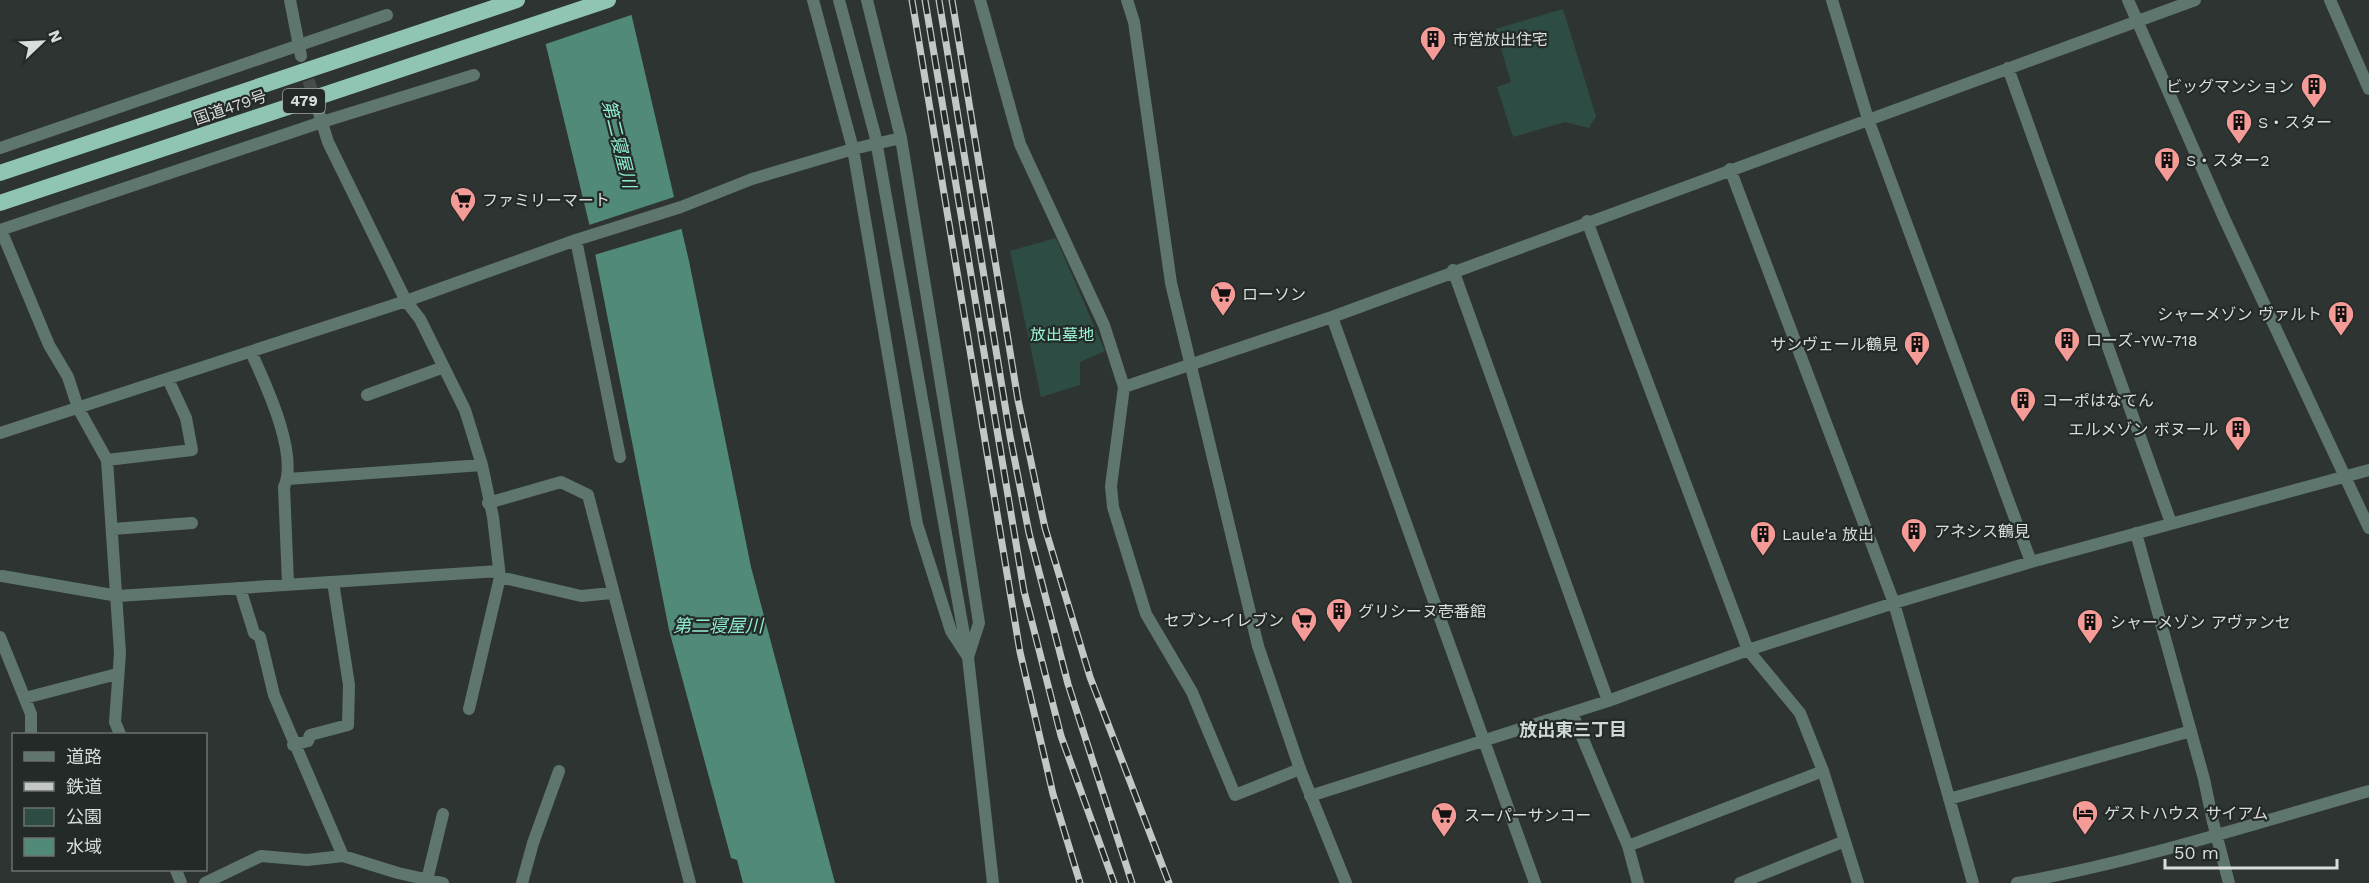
<svg xmlns="http://www.w3.org/2000/svg" width="2369" height="883" font-family="'Work Sans','Noto Sans JP',sans-serif">
<style>
.green{fill:#2d4c43}
.water{fill:#518a79}
.pier{fill:#2e3432}
.lines{fill:none;stroke-linecap:round;stroke-linejoin:round}
.tertiary-tunnel{stroke:#484d4b;stroke-width:12;stroke-dasharray:12 6;stroke-linecap:butt}
.minor{stroke:#5f766e;stroke-width:12}
.tertiary{stroke:#5f766e;stroke-width:12}
.trunk{stroke:#90c5b4;stroke-width:16}
.rail-casing{stroke:#c3c7c5;stroke-width:7}
.rail{stroke:#242a28;stroke-width:4.5;stroke-dasharray:14;stroke-linecap:butt}
.labels{text-anchor:middle;stroke-width:4.5;stroke-linejoin:round;paint-order:stroke}
.shield{fill:#242a28;stroke:#a3a7a5;stroke-width:1.5}
.shield-label{font-size:15px;font-weight:bold;fill:#d9dddb}
.poi-label{font-size:16px;fill:#d9dddb;stroke:#242a28;text-anchor:start}
.street-label{font-size:16px;fill:#d9dddb;stroke:#242a28}
.park-label{font-size:16px;fill:#9bf6da;stroke:#242a28}
.water-label{font-size:18px;font-style:italic;fill:#8febcf;stroke:#242a28}
.neighbourhood-label{font-size:18px;font-weight:bold;fill:#d0d8d5;stroke:#242a28}
</style>
<rect width="100%" height="100%" fill="#2e3432"/>
<path class="green" d="M1563,9l33,107 -7,12 -24,-6 -52,15 -16,-50 14,-5 -16,-53z
M1056,238l49,113 -25,11v23l-39,12 -31,-146z"/>
<path class="water" d="M535,0h93l61,261 62,306 84,316h-92l-6,-23 -6,-2 -62,-228 -80,-407z"/>
<path class="pier" d="M532,0h99l3,14 -91,31z
M677,196l7,32 -93,28 -5,-30z"/>
<g class="lines">
<path class="tertiary-tunnel" d="M303,63l16,50"/>
<path class="minor" d="M813,0l40,149 64,375 34,107 17,26
M867,0l34,138 61,375 17,110 -11,34
M980,0l40,144 84,181 20,62 208,-70 863,-317
M1832,0l36,119 163,443
M2128,0l96,218 145,310
M2008,68l163,455
M0,148l387,-133
M1730,169l164,434 79,280
M1587,221l161,429 52,63 23,58 35,112
M0,230l322,-108 152,-47
M1,230l48,115 19,32 10,31 29,52 13,193 -5,69 5,12
M576,240l44,217
M1453,270l155,431
M406,301l14,18 45,91 17,55 11,52 7,60 -31,132
M1332,317l203,566
M251,352c14,31 48,102 33,135l4,96
M1124,387l-13,99 2,21 33,107 46,78 43,103 65,-26
M367,395l77,-28
M0,433l406,-132 170,-61 105,-33 71,-28 101,-30 48,-11
M107,460l85,-10 -6,-32 -18,-39
M288,479l194,-14
M488,503l73,-21 27,13 102,388
M113,529l79,-6
M2136,533l68,246 9,43 16,61
M2,576l116,20 381,-25
M500,577l81,19 31,-3
M240,588l14,45 6,4 14,58 69,161
M0,637l31,77v20
M25,698l92,-24
M1572,713l56,133 10,37
M293,745l15,-4 2,-6 38,-10 1,-40 -16,-103
M1310,796l298,-95 140,-51 146,-47 137,-41 338,-92
M1949,799l242,-68
M1628,846l195,-75
M176,870l5,13
M427,880l16,-66
M205,883l56,-27 46,4 36,-4 55,17 45,10
M522,883l11,-40 26,-72
M1740,883l105,-42
M2017,883c119,-21 236,-59 352,-92"/>
<path class="tertiary" d="M290,0l11,56
M839,0l36,135 93,522 25,226
M1127,0l7,22 37,261 87,363 42,123 46,114
M2330,0l39,89
M319,113l9,29 78,159"/>
<path class="trunk" d="M0,173l517,-173
M0,203l608,-203"/>
<g class="rail-casing">
<path id="rail" d="M912,0l108,652 33,142 27,89
M925,0l99,591 37,145 53,147
M939,0l71,436 19,97 39,151 64,199
M952,0l66,400 27,128 45,149 79,206"/>
</g>
<use href="#rail" class="rail"/>
</g>
<defs>
<g id="building-pin" transform="scale(1.35)"><path d="M0 17L-7.5 6A9.5 9.5 0 1 1 7.5 6Z" fill="#f59b97" stroke="#242a28"/><path d="M-4-6H4V6H1V3H-1V6H-4ZM-2.5-4.3h1.7v1.8h-1.7ZM.8-4.3h1.7v1.8H.8ZM-2.5-1h1.7V.8h-1.7ZM.8-1h1.7V.8H.8Z" fill="#111"/></g>
<g id="supermarket-pin" transform="scale(1.35)"><path d="M0 17L-7.5 6A9.5 9.5 0 1 1 7.5 6Z" fill="#f59b97" stroke="#242a28"/><path d="M-6-5.5h2.5l.6 2H6L4.5 2H-2.5L-4.4-4H-6ZM-1.5 3.2a1.3 1.3 0 1 0 .1 0ZM3 3.2a1.3 1.3 0 1 0 .1 0Z" fill="#111"/></g>
<g id="hotel-pin" transform="scale(1.35)"><path d="M0 17L-7.5 6A9.5 9.5 0 1 1 7.5 6Z" fill="#f59b97" stroke="#242a28"/><path d="M-6-4.5h1.5V1H6V5H4.5V3h-9V5H-6ZM-4 0a1.8 1.8 0 1 1 3.6 0ZM.5 0V-2.5h3Q6-2.5 6 0Z" fill="#111"/></g>
</defs>
<g fill-rule="evenodd">
<use href="#building-pin" x="1433" y="39"/>
<use href="#building-pin" x="2314" y="86"/>
<use href="#building-pin" x="2239" y="122"/>
<use href="#building-pin" x="2167" y="160"/>
<use href="#supermarket-pin" x="463" y="200"/>
<use href="#supermarket-pin" x="1223" y="294"/>
<use href="#building-pin" x="2341" y="314"/>
<use href="#building-pin" x="2067" y="340"/>
<use href="#building-pin" x="1917" y="344"/>
<use href="#building-pin" x="2023" y="400"/>
<use href="#building-pin" x="2238" y="429"/>
<use href="#building-pin" x="1914" y="531"/>
<use href="#building-pin" x="1763" y="534"/>
<use href="#building-pin" x="1339" y="611"/>
<use href="#supermarket-pin" x="1304" y="620"/>
<use href="#building-pin" x="2090" y="622"/>
<use href="#hotel-pin" x="2085" y="813"/>
<use href="#supermarket-pin" x="1444" y="815"/>
</g>
<g class="labels">
<rect class="shield" x="283" y="89" width="42" height="24" rx="4.5"/>
<g class="shield-label">
<text x="304" y="106">479</text>
</g>
<g class="poi-label">
<text x="1452" y="45">市営放出住宅</text>
<text x="2294" y="92" text-anchor="end">ビッグマンション</text>
<text x="2258" y="128">S・スター</text>
<text x="2186" y="166">S・スター2</text>
<text x="482" y="206">ファミリーマート</text>
<text x="1242" y="300">ローソン</text>
<text x="2322" y="320" text-anchor="end">シャーメゾン ヴァルト</text>
<text x="2086" y="346">ローズ-YW-718</text>
<text x="1898" y="350" text-anchor="end">サンヴェール鶴見</text>
<text x="2042" y="406">コーポはなてん</text>
<text x="2218" y="435" text-anchor="end">エルメゾン ボヌール</text>
<text x="1934" y="537">アネシス鶴見</text>
<text x="1782" y="540">Laule'a 放出</text>
<text x="1358" y="617">グリシーヌ壱番館</text>
<text x="1284" y="626" text-anchor="end">セブン-イレブン</text>
<text x="2110" y="628">シャーメゾン アヴァンセ</text>
<text x="2104" y="819">ゲストハウス サイアム</text>
<text x="1464" y="821">スーパーサンコー</text>
</g>
<g class="street-label">
<text transform="translate(230 107) rotate(-19)" y="6">国道479号</text>
</g>
<g class="park-label">
<text x="1062" y="340">放出墓地</text>
</g>
<g class="water-label">
<text transform="translate(619 144) rotate(76)" y="6">第二寝屋川</text>
<text x="718" y="632">第二寝屋川</text>
</g>
<g class="neighbourhood-label">
<text x="1573" y="736">放出東三丁目</text>
</g>
</g>
<rect x="12" y="733" width="195" height="138" fill="#242a28" stroke="#6c7270" stroke-width="1.5"/>
<rect x="24" y="752" width="30" height="9" fill="#5f766e" stroke="#6c7270" stroke-width="1.5"/>
<text x="66" y="763" font-size="18" fill="#d9dddb">道路</text>
<rect x="24" y="782" width="30" height="9" fill="#c3c7c5" stroke="#6c7270" stroke-width="1.5"/>
<text x="66" y="793" font-size="18" fill="#d9dddb">鉄道</text>
<rect x="24" y="808" width="30" height="18" fill="#2d4c43" stroke="#6c7270" stroke-width="1.5"/>
<text x="66" y="823" font-size="18" fill="#d9dddb">公園</text>
<rect x="24" y="838" width="30" height="18" fill="#518a79" stroke="#6c7270" stroke-width="1.5"/>
<text x="66" y="853" font-size="18" fill="#d9dddb">水域</text>
<g transform="translate(42 42) rotate(67)" stroke="#242a28" stroke-width="4.5" paint-order="stroke">
<path d="M0-4.5L10 22L0 15L-10 22Z" fill="#d9dddb"/>
<text y="-9" font-size="16" font-weight="bold" text-anchor="middle" fill="#d9dddb">N</text>
</g>
<path d="M2165 859v9h172v-9" fill="none" stroke="#d9dddb" stroke-width="3"/>
<text x="2174" y="859" font-size="18" fill="#d9dddb" stroke="#242a28" stroke-width="4.5" paint-order="stroke">50 m</text>
</svg>
